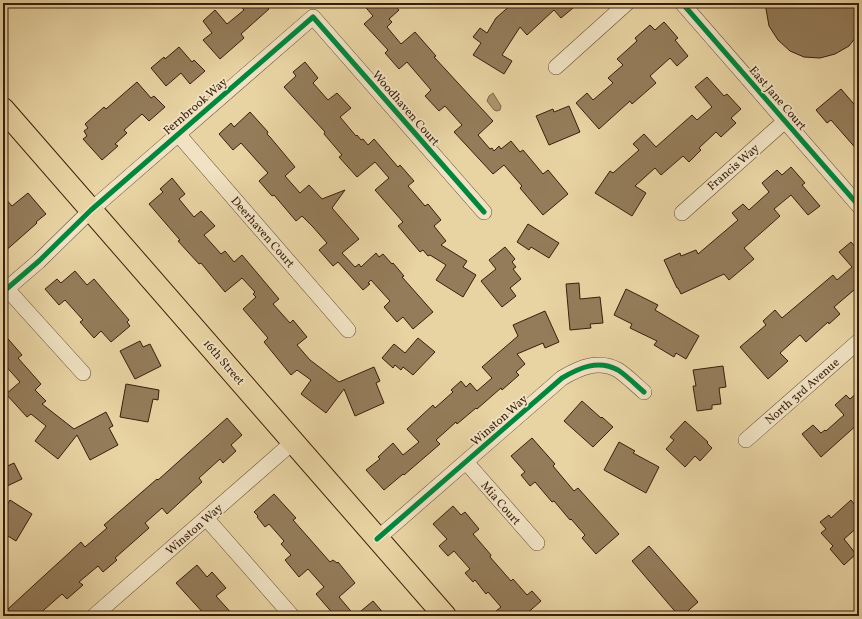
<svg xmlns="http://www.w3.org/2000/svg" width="862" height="619" font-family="Vollkorn,serif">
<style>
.water{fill:#ad956f;stroke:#7f6547}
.building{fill:#947c5a;stroke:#3a1e0b}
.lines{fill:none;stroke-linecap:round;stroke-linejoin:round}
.street-casing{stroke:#664b31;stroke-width:16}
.primary-casing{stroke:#3a1e0b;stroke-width:24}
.street{stroke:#f0e2c3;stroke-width:15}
.primary{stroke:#e8d3a2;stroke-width:22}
.cycleway-casing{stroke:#f0e2c3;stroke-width:8}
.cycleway{stroke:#00873e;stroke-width:5}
.labels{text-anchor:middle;stroke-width:3.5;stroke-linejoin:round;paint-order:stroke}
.street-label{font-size:12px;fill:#3a1e0b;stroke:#f0e2c3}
</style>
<rect width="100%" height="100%" fill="#e8d3a2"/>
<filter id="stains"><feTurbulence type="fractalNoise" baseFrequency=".005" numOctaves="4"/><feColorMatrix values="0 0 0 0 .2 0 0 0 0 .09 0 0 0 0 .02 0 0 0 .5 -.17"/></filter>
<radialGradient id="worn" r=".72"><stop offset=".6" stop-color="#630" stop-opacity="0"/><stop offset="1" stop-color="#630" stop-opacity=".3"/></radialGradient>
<path class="water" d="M493,93l8,13 -1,4 -3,1 -3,-1 -7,-9 2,-5z"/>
<path class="building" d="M238,3h26l5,6 -28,25 3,4 -24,21 -17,-19 9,-7 -9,-12 12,-11 12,14 17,-14z
M362,3h31l6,7 -10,9 3,3 -5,5 14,17 14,-12 21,24 -2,1 59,64 -15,14 12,14 2,-1 2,3 5,-5 2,3 10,-8 9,11 3,-2 20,24 5,-4 20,24 -25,21 -23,-27 2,-2 -18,-21 -11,9 -39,-42 8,-7 -17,-19 -6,5 -14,-15 6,-6 -24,-28 -8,7 -14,-16 3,-3 -24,-26 9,-8z
M513,3h66l-18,15 -7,-8 -27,25 -7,-8 -18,28 10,6 -8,13 -31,-19 8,-12 -8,-6 7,-9 7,5 9,-15z
M766,3h93v30l-10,13 -14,8 -15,4 -16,-1 -14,-6 -12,-11 -9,-14 -3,-17z
M664,22l14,16 -3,2 13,16 -11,10 -7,-8 -20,18 6,7 -24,21 -2,-3 -31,28 -23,-26 11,-10 6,7 20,-17 -5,-5 15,-13 -6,-6 20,-18 -2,-3 15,-13 5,5z
M179,47l13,15 2,-2 11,11 -15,13 -9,-11 -15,13 -15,-18 13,-11 1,2z
M305,62l13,16 -5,5 15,17 9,-7 14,15 -11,9 16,19 1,-1 4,5 2,-1 5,6 6,-6 24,28 2,-2 14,16 -6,5 17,20 3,-2 13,16 -7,6 12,15 -5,4 26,16 -4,6 13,8 -13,22 -27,-17 10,-15 -16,-10 -2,1 -5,-6 -3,2 -22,-26 5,-4 -28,-32 14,-12 -14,-16 -18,15 -18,-20 3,-2 -18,-21 1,-2 -41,-45 12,-11 -3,-4z
M707,77l17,19 3,-2 14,15 -10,9 5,5 -15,14 -5,-5 -17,16 2,2 -12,12 -6,-6 -22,19 -6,-7 -20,18 11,7 -14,23 -37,-23 15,-22 3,2 26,-23 -6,-6 11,-10 12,13 36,-32 5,5 15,-13 -17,-20z
M137,82l14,16 3,-2 11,11 -16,14 -7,-7 -18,16 3,3 -12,11 3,2 -16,14 -19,-21 4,-3 -3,-5 4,-3 -3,-4 19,-17 2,2z
M841,89l18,21v42l-28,-32 -4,3 -11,-13z
M569,106l11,26 -31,13 -13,-29 17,-7 1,3z
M250,112l18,20 -1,2 3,3 25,30 -10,9 15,17 9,-8 13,14 23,-9 -13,18 27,31 -17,14 13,14 4,-3 2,3 15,-14 3,4 4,-3 9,10 1,-1 11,13 -2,1 31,35 -20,17 -10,-12 -6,5 -13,-15 6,-6 -19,-21 -3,3 2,1 -7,6 -25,-28 -5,4 -14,-16 8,-7 -14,-16 -11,-11 -6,5 -22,-26 -2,1 -13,-15 9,-8 -27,-30 -8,7 -14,-16 12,-11 3,4z
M791,167l14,16 -3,2 18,21 -12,9 -17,-20 -17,14 6,7 -36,32 10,11 -25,21 -5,-6 -43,20 -3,-6h-1l-13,-28 16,-7 1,3 15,-6 2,4 40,-34 -6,-7 11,-9 6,6 20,-18 -7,-9 15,-13 5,5z
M172,178l13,16 -6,5 15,18 7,-6 14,15 -11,9 17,19 4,-3 9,11 8,-7 37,44 -6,5 17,19 3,-3 14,17 -10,8 13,15 29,22 35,-15 6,14 -4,2 8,20 -29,13 -11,-27 -18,24 -25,-19 10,-14 -14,-10 -6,5 -27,-33 4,-4 -25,-29 13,-12 -3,-3 2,-2 -13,-14 -17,14 -24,-29 -2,1 -21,-23 2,-1 -31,-36 14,-12 -3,-3z
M28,193l18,21 -10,8 1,1 -34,30v-57l9,10z
M528,224l31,19 -10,15 -18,-11 -2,3 -12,-8z
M851,242l8,9v45l-5,-6 -20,17 6,7 -11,10 -1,-2 -22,20 -6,-7 -20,18 8,8 -20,18 -28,-32 26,-22 -3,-4 12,-11 7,8 51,-43 4,5 15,-13 -13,-15z
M505,247l10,12 -3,3 4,5 -3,2 8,10 -11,9 6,8 -14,11 -21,-26 15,-12 -7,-9z
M75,271l12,14 7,-6 35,41 -2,2 3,4 -19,16 -10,-11 -7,7 -14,-16 3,-2 -18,-20 -6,5 -14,-16 12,-10 4,4z
M579,283l1,16 20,-2 3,26 -13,1 1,4 -21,2 -4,-46z
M626,289l32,16 -3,5 44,26 -13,23 -10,-6 -2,4 -20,-12 3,-4 -27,-13 2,-4 -18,-9z
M545,311l14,31 -14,6 -2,-5 -26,11 8,10 -9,8 3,3 -17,15 -1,-2 -24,21 -1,-1 -19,16 -1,-2 -20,18 4,4 -36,31 -1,-1 -19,16 -18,-20 14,-11 -2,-2 15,-14 10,12 16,-13 -12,-13 26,-24 2,3 18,-16 -2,-2 10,-9 5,6 4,-4 7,8 15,-13 -10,-11 36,-31 -5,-11z
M3,333l19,22 -4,3 23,26 -6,6 11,11 -4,3 32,25 32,-17 7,14 -4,2 9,17 -28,15 -13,-25 -19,24 -23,-18 11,-15 -15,-12 -4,3 -21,-23 14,-12 -17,-19z
M418,338l17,14 -22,23 -10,-8 -2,3 -6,-5 -2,3 -11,-10 12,-14 11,9z
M140,341l3,6 7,-3 11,22 -26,13 -15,-28z
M723,366l3,21 -7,1 2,16 -9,1v4l-15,2 -4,-25h3l-3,-16z
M126,384l33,6 -1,10 -5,-1 -5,23 -28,-5z
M859,391v32l-38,34 -19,-23 11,-9 8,8 4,-3 1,1 18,-16 -9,-10 11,-10 4,4z
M582,401l19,17 1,-1 11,10 -20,20 -29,-26z
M227,418l15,17 -11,10 5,6 -13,12 -3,-4 -21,19 3,4 -35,32 -5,-6 -17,15 4,5 -34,30 2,2 -14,12 -5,-6 -19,16 4,3 -16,14 -5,-5 -25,22h-23l-6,-7 26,-24 47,-43 4,5 22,-19 -3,-3 53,-46 1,1z
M685,421l23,21 -1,1 5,5 -12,13 -5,-5 -10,11 -19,-18 8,-9 -4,-3z
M532,438l23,26 -2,2 21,25 4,-3 41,46 -23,20 -14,-16 3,-3 -14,-16 -1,1 -16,-19 -2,1 -17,-20 -5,4 -9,-11 4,-3 -14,-16z
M619,442l16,9 -2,2 26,14 -13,26 -42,-23z
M14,463l8,16 -19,9v-20z
M274,494l22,24 -3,2 37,42 3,-2 4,3 1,-1 17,21 -16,14 16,19h-20l-19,-22 8,-7 -16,-18 -9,8 -14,-17 6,-5 -10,-11 3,-3 -15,-17 -4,3 -8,-10 1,-1 -4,-4z
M10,500l22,14 -16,27 -13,-8v-22z
M851,500l8,10v16l-15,13 12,15 -12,11 -14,-16 3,-3 -12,-13 5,-4 -6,-7 9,-7 2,3z
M453,506l8,9 4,-3 14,17 -6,5 18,21 -1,2 21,24 2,-2 14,16 5,-4 9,10 -17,15h-34l11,-9 -13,-15 -2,2 -11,-14 -2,2 -8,-9 5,-4 -16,-18 -6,5 -9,-10 8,-7 -14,-15z
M649,546l49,56 -16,14h-3l-47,-55z
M197,565l10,12 5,-5 14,16 -10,8 18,20h-28l-30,-33z
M373,601l13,15h-31z"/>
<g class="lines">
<g class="street-casing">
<path id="street" d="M682,3l177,203
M556,67l71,-64
M178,134l170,196
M682,213l103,-92
M7,289l76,84
M3,292l36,-31 52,-51 222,-193 171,195
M746,440l113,-99
M466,462l71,81
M206,518l86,98
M377,539l185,-161c17,-10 36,-19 56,-8 9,6 18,15 26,22
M94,616l199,-174"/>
</g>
<g class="primary-casing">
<path id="primary" d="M3,109l442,507"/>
</g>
<use href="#street" class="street"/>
<use href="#primary" class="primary"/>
<g class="cycleway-casing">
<path id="cycleway" d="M682,3l177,203
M3,292l36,-31 52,-51 222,-193 171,195
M377,539l185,-161c17,-10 36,-19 56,-8 9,6 18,15 26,22"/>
</g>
<use href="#cycleway" class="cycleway"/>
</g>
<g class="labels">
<g class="street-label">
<text transform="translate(778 98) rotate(49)" y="4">East Jane Court</text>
<text transform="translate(195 106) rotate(-41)" y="4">Fernbrook Way</text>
<text transform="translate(406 108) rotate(49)" y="4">Woodhaven Court</text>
<text transform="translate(733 167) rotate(-41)" y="4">Francis Way</text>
<text transform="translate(263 232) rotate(49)" y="4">Deerhaven Court</text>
<text transform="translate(224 362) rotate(49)" y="4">16th Street</text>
<text transform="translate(802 391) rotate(-41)" y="4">North 3rd Avenue</text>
<text transform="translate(499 420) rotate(-41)" y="4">Winston Way</text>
<text transform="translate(501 503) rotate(49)" y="4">Mia Court</text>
<text transform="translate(194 529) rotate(-41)" y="4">Winston Way</text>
</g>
</g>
<rect width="862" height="619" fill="none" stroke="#e8d3a2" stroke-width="16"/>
<rect x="4" y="4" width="854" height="611" fill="none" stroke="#3a1e0b" stroke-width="2"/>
<rect x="8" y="8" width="846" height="603" fill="none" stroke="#3a1e0b"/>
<rect width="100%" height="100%" filter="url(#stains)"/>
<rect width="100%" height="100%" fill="url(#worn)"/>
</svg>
